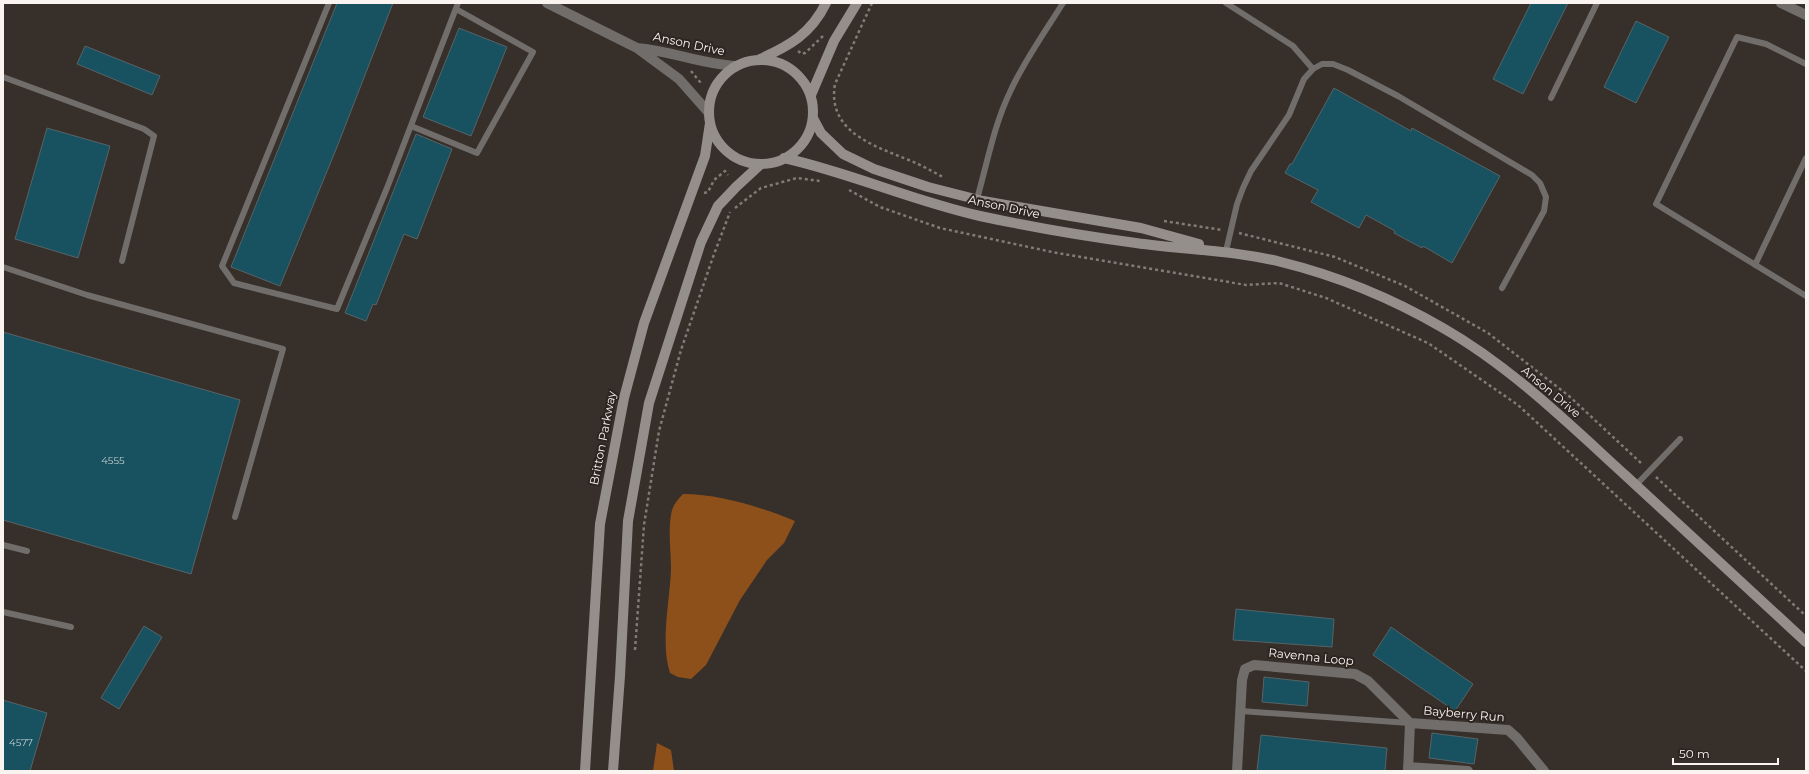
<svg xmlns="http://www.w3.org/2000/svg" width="1809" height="774" font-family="Montserrat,sans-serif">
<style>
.water{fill:#8e501b}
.building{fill:#185261;stroke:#586366}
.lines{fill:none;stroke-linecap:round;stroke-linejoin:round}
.path{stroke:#817b76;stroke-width:2.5;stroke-dasharray:3 3;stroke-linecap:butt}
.lane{stroke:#716d6b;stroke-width:6}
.street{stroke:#716d6b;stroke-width:10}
.secondary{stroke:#958f8b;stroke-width:10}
.labels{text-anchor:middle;stroke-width:4;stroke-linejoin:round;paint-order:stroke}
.number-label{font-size:10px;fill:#c1cccc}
.street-label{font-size:12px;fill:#f9f4f0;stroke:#2c2520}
</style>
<rect width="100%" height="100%" fill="#362f2a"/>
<path class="water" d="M683,494c37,0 77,13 112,27l-11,22 -17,17 -27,40 -34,65 -15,14 -13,-2 -8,-4c-10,-31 0,-72 1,-104 0,-18 -3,-36 0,-54 1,-9 6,-15 12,-21z
M657,743l14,7 3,21h-21z"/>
<path class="building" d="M337,3h56l-56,144 -57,139 -49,-19z
M1531,3h37l-45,91 -30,-15z
M1636,21l33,16 -33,66 -32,-16z
M459,28l48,19 -36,89 -48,-19z
M85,46l75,30 -8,19 -75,-31z
M1334,88l77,43 1,-3 88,48 -48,87 -29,-17 -1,2 -28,-15 1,-2 -29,-16 -7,13 -48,-26 7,-12 -33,-17 5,-9h2z
M47,128l63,18 -32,112 -63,-19z
M416,134l36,15 -35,90 -13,-5 -28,71 -3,-1 -7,17 -21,-8z
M3,332l237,68 -49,174 -188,-54z
M1236,609l98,10 -2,28 -99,-7z
M144,626l18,11 -43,72 -18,-11z
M1391,627l82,57 -18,27 -82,-56z
M1264,677l45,5 -2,24 -45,-4z
M3,700l44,13 -17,58h-27z
M1432,733l46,6 -4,25 -45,-6z
M1261,735l126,13 -2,23h-128z"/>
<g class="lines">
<path class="path" d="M872,3l-37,81c-9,52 48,64 83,80 9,4 17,9 25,13
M798,51l4,3 3,-1 18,-17
M691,71l9,11v2
M849,190l31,17 60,21 112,24 194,33 33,-2 47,15 102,45 90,62 288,266
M704,193l4,-1 6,-12 11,-9 3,4
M735,208l26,-20 36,-10 23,3
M1164,221l58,9
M1239,233l96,24 70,29 83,47 81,63 73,68
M1656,477l150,139
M635,650l9,-125 15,-94 22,-81 32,-93 17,-45"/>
<path class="lane" d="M329,3l-107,263 12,17 103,26 50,-121 71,-185
M1226,3l67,43 20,23
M1806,64l-40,-20 -29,-7 -81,167 150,92
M3,77l141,52 10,7 -32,125
M1551,98l46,-95
M411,126l66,27 56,-101 -77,-43
M977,199c10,-35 17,-74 33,-107 14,-31 35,-60 53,-89
M1226,251l11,-47 6,-16 8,-17 38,-56 15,-36 9,-10 9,-5h11l15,6 50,26 134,79 8,8 6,14 -2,14 -42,77
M1755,265l51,-107
M3,267l84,28 196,54 -48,168
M1636,485l44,-46
M3,545l24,6
M3,612l68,15
M1241,711l168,12"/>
<path class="street" d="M547,3l90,45 42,31 30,34
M1781,3l25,12
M637,48c34,3 65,16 99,18
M1410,723l98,7 9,8 27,33
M1408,767l60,4
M1237,771l5,-91 3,-11 9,-4 101,9 13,7 42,42 -2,48"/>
<path class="secondary" d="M760,59c29,-13 51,-25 66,-56
M709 112a52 52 0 1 1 104 0a52 52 0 1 1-104 0Z
M811,95l23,-54 23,-38
M813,118l8,15 22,21 31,15 54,18 55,14 158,27 58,16
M784,158c67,15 129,43 196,58 51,11 104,20 156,27 49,7 97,7 145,19 57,14 112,37 162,66 68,39 125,95 182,147 60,56 121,111 181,167
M585,771l15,-247 24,-126 20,-75 61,-167 5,-33
M613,771l7,-95 8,-155 21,-118 52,-161 17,-36 18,-19 25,-23"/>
</g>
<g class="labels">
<g class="number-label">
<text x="113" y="464">4555</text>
<text x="21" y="746">4577</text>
</g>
<g class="street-label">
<text transform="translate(689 44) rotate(12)" y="4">Anson Drive</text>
<text transform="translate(1004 207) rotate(12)" y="4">Anson Drive</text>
<text transform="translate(1551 392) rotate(40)" y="4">Anson Drive</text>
<text transform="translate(603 438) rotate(-79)" y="4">Britton Parkway</text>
<text transform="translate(1311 657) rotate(6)" y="4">Ravenna Loop</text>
<text transform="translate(1464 714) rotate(5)" y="4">Bayberry Run</text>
</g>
</g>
<rect width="1809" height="774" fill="none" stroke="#f9f4f0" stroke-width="8"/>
<path d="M1673 758v6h105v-6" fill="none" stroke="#f9f4f0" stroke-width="2"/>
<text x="1679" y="758" font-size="12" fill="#f9f4f0" stroke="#2c2520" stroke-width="3" paint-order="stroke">50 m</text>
</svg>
